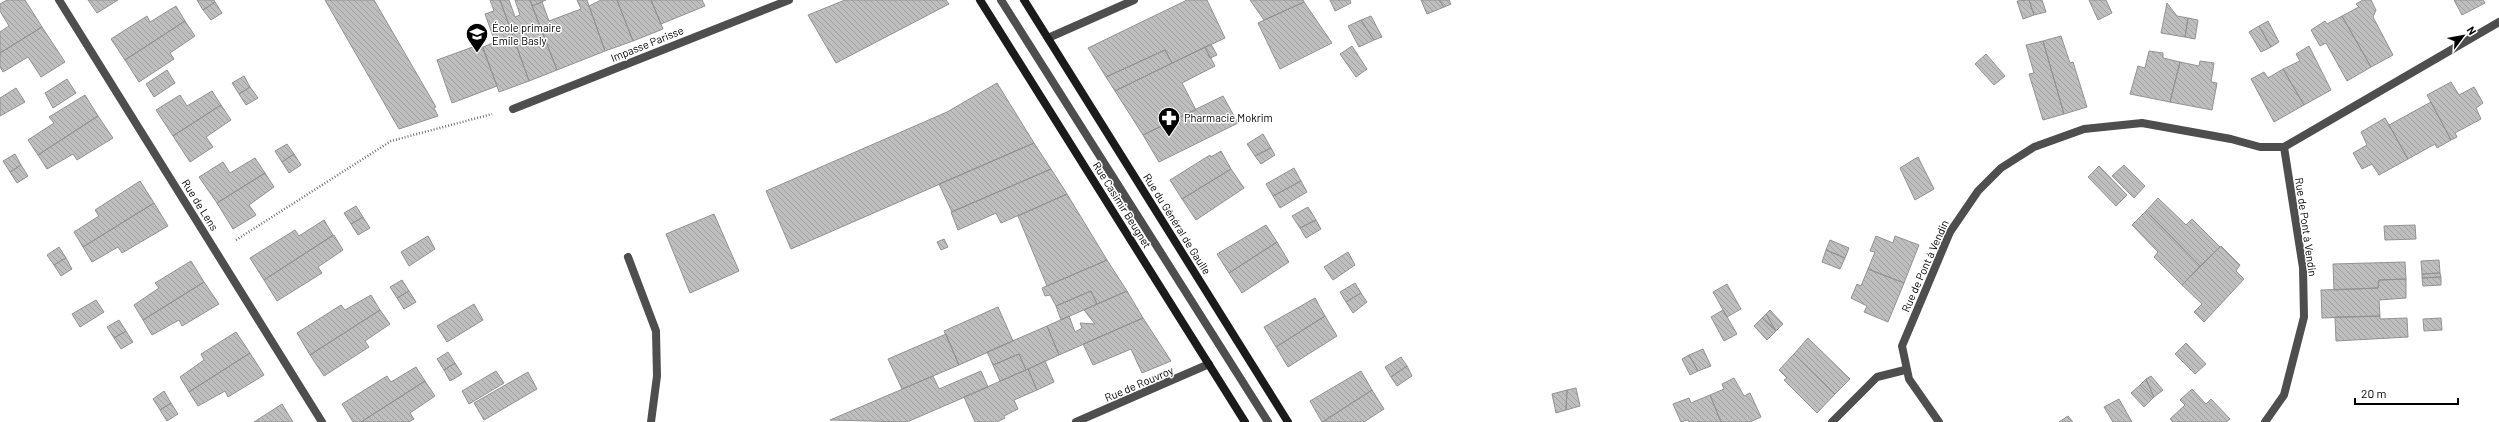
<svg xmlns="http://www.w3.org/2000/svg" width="2499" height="422" font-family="Barlow,sans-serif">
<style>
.building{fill:url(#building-back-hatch);stroke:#929292}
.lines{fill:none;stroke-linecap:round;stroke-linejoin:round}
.path{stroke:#707070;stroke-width:2.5;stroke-dasharray:1 2;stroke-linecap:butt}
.lane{stroke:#4e4e4e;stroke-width:8}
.street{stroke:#4e4e4e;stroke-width:8}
.secondary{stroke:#1b1b1b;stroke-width:8}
.labels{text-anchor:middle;stroke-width:3;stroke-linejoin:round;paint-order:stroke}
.poi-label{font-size:11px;fill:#000;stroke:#fff;text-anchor:start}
.street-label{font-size:11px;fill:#000;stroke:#fff}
</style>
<defs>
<pattern id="building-back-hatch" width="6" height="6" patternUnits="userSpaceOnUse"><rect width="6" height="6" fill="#bebebe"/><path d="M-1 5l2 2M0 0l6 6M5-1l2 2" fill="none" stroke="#a2a2a2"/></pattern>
</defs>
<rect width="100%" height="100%" fill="#fff"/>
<path class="building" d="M7,0h18l17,27 -42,26v-21l9,-6 -9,-15v-7z
M88,0h30l-21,13z
M197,0h17l1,2 -12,8z
M325,0h49l62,107 -2,1 4,8 -39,13z
M490,0h10l29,81 -30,11 -16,-45 12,-5 -10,-28 9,-3z
M500,0h9l6,17 5,-2 -5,-15h15l27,70 -28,11z
M530,0h16l-14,6z
M577,0h10l18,51 -48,19 -25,-64 10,-4 7,19 32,-12z
M601,0h16l16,41 -28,10 -16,-45z
M617,0h34l12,29 -30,12z
M651,0h51l3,6 -44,18z
M845,0h101l3,4 -113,59 -28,-48z
M1187,0h20l18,38 -53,25 -7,-13 -59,27 -18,-29z
M1250,0h53l1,2 -40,18z
M1330,0h20l1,3 -16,8z
M1421,0h18l5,7 -17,7z
M1439,0h10l2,4 -7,3z
M2029,0l5,15 -11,4 -6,-18z
M2029,0h13l4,12 -12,3z
M2089,0h17l6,13 -14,7z
M2363,0h8l5,10 -3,7 20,38 -22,12 -29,-51 17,-9 -3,-3z
M2454,0h29l2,3 -23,12z
M215,2l7,11 -11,7 -8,-10z
M1304,2l28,41 -52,26 -22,-46z
M2167,3l10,13 11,2 -3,19 -24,-4z
M176,6l9,15 -60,39 -14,-21 36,-23 3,6z
M1371,16l11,21 -8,3 -13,-20z
M2342,16l29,51 -24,14 -21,-38 -6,3 -9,-16 14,-9 2,3z
M2188,18l10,2 -3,19 -10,-2z
M1361,20l13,20 -15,7 -11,-21z
M185,21l10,15 -25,17 4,6 -35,23 -14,-22z
M2268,21l11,21 -8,5 -12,-21z
M2259,26l12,21 -10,5 -12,-20z
M42,27l23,35 -24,15 -13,-20 -25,15 -3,-5v-14z
M2061,36l9,27 3,-1 14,45 -23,7 -21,-73z
M2043,41l21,73 -21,6 -14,-46 5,-1 -8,-28z
M481,44l16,42 -45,17 -15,-43z
M1211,44l6,11 -7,3 -5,-11z
M1352,46l15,23 -11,8 -16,-23z
M2309,46l22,44 -27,15 -21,-36 17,-8 -4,-7z
M1205,47l10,19 -33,17 14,27 -53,25 -28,-44z
M1165,50l7,13 -57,28 -9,-14z
M2149,51l14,2v5l17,4 -10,40 -40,-8 8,-28 7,2z
M1986,54l19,22 -11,9 -19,-21z
M2200,61l14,2 -3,19 6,1 -5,27 -42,-8 10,-40 19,4z
M2283,69l21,36 -30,17 -23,-43 13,-7 4,6z
M167,70l8,13 -21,14 -8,-13z
M244,76l6,11 -11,7 -7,-11z
M67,79l9,14 -23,15 -8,-15z
M2451,82l8,13 15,-8 9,16 -7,5 5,11 -26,14 2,4 -6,3 -24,-45z
M997,83l37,60 -243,106 -25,-58 181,-79z
M250,87l8,11 -12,7 -7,-11z
M16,88l9,14 -25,14v-18z
M212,91l9,14 -48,31 -17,-26 24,-15 7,11z
M85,95l13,21 -60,39 -10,-15 26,-17 -5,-6z
M1223,96l15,27 -79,39 -16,-27z
M2431,102l20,38 -14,8 -2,-4 -27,15 -19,-34z
M221,105l10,15 -25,17 7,10 -23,15 -17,-26z
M98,116l15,22 -36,22 -4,-6 -26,15 -9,-14z
M2385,118l23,41 -29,16 -7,-11 -10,5 -9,-16 14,-8 -6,-13z
M1263,134l8,14 -16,8 -8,-12z
M1034,143l17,26 -99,43 -13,-28z
M287,144l7,10 -12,8 -7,-11z
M1271,148l4,7 -14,9 -6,-8z
M1221,151l10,18 -49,30 -12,-19 40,-25 1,2z
M15,154l6,11 -11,7 -7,-11z
M294,154l7,11 -12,8 -7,-11z
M1918,157l16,32 -19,11 -15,-32z
M255,158l10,15 -48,30 -18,-26 24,-15 7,11z
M21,165l7,11 -11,7 -7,-11z
M2124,165l21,21 -11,12 -22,-22z
M2099,166l28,29 -11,11 -28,-29z
M1294,168l7,13 -28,15 -7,-12z
M1051,169l16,25 -66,29 -5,-10 -38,17 -7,-18z
M1231,169l13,19 -48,32 -14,-21z
M265,173l9,14 -25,18 7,10 -23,14 -16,-26z
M140,181l14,22 -71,44 -9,-15 25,-16 -4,-6z
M1301,181l6,11 -27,16 -7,-12z
M1067,194l40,66 -60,26 -29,-70z
M2158,198l28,27 6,-6 28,28 -20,19 -54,-55z
M154,203l14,23 -46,27 -4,-6 -26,15 -9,-15z
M356,206l7,11 -12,7 -7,-11z
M1308,207l8,13 -16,8 -8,-12z
M2146,211l54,55 -18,19 -28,-28 4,-5 -26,-27z
M714,214l25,57 -49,22 -24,-59z
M363,217l7,11 -12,7 -7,-11z
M324,220l9,15 -69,45 -14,-22 45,-28 4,6z
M1316,220l5,9 -15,9 -6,-10z
M1266,225l11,17 -48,31 -12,-19z
M2415,225l1,14 -31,1 -1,-14z
M334,235l9,15 -25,17 4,6 -45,28 -13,-21z
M428,236l7,13 -26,17 -8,-14z
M1876,236l17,7 2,-7 24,9 -15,38 -36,-14 7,-17 -5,-1z
M944,239l4,8 -7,3 -4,-8z
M1830,240l19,8 -4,10 -19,-8z
M1277,242l12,20 -47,31 -13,-20z
M2221,246l19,19 -4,6 8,8 -40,43 -10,-10 8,-8 -20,-19z
M59,247l7,11 -12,7 -7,-10z
M1826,250l19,8 -5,11 -18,-7z
M1348,252l7,13 -22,15 -9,-13z
M66,258l6,11 -11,7 -7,-11z
M1107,260l20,31 -30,13 -6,-13 -35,15 -6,-11 -5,1 -3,-8z
M2439,260l1,13 -18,1 -1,-13z
M191,261l13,21 -61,38 -9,-15 25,-17 -4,-5z
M2405,262l1,17 -27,1 -1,8 -44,2 -1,-26z
M1868,269l36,14 -16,39 -24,-10 3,-6 -16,-8 6,-14 4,2z
M2440,273l1,4 -19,1v-4z
M2441,277v8l-18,1 -1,-8z
M2406,279v19l-27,2 1,16 -58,2 -1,-28 57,-2 1,-8z
M402,280l7,11 -12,7 -7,-11z
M204,282l15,22 -37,22 -3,-6 -27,15 -9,-15z
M1355,283l6,10 -15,9 -6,-10z
M1727,284l14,25 -14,8 -14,-25z
M409,291l7,11 -12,7 -7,-11z
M1091,291l6,13 -36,16 -5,-14z
M1127,291l16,27 -84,37 -12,-29 22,-10 6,16 7,-4 -2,-5 15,1 -11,-14z
M1361,293l6,9 -14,11 -7,-11z
M371,295l9,15 -70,45 -13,-22 44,-28 4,5z
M1315,298l10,18 -49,31 -12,-20z
M96,300l8,12 -24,15 -8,-13z
M474,304l9,16 -36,22 -10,-16z
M998,307l15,34 -54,24 -15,-34z
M380,310l10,14 -25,17 4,6 -45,29 -14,-21z
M1723,310l14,24 -13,7 -13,-24z
M1770,310l13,14 -7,7 -10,-17z
M1766,314l10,17 -14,-13z
M1325,316l12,20 -49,31 -12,-20z
M2380,316v3l27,-1 1,19 -72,4 -1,-24z
M1143,318l28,43 -29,12 -11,-24 -38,16 -10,-21z
M1762,318l14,13 -9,9 -13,-14z
M2441,318l1,12 -18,1 -1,-12z
M119,320l7,11 -12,7 -7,-11z
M1047,326l12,29 -33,15 -7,-16 -26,11 -6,-13z
M126,331l7,11 -12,7 -7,-11z
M236,332l14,21 -61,39 -9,-15 24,-17 -3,-6z
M946,334l13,31 -57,24 -14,-30z
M1808,338l42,41 -15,15 -41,-40z
M2186,343l20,21 -11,10 -20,-20z
M1703,349l8,17 -13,5 -9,-16z
M448,352l7,11 -11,7 -7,-11z
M250,353l14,22 -36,22 -3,-6 -27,15 -9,-14z
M1019,354l7,16 -26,11 -7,-16z
M1794,354l41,40 -18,19 -33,-33 3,-2 -8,-8z
M1689,355l9,16 -8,4 -8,-16z
M1401,357l6,9 -16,11 -6,-10z
M1045,361l9,21 -17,8 -9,-21z
M455,363l7,11 -12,7 -6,-11z
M1407,366l5,10 -15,10 -6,-9z
M416,367l9,14 -64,41h-8l-11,-18 45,-28 4,6z
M1028,369l9,21 -23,10 4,9 -14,7 1,2 -8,4h-22l-11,-25z
M496,371l8,12 -35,21 -7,-13z
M981,371l7,16 -81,35 -77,-2 103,-44 6,13z
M1361,371l11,19 -50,32 -12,-21z
M528,372l9,17 -53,31 -10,-17z
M2151,376l12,14 -9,7 -8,-18z
M1734,378l10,18 6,-3 11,24 -11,5h-29l-11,-27 14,-6 -2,-5z
M2146,379l8,18 -1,1 -13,-13z
M425,381l10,15 -25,17 4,6 -5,3h-48z
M2140,385l13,13 -9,9 -13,-14z
M1576,388l4,18 -14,4 1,-20z
M2192,389l14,15 5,-5 19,20 -4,3h-53l-3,-3 15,-14 -5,-5z
M1372,390l12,19 -20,13h-41z
M1567,390l-1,20 -10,3 -4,-19z
M164,391l7,12 -11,7 -7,-11z
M1710,395l11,27h-32l-1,-2 -7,2 -8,-18 16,-6 2,5z
M2119,399l13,23h-19l-9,-15z
M171,403l7,11 -11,7 -7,-11z
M282,404l11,18h-39z
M2068,416l5,6h-14z"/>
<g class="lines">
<path class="path" d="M236,240l155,-99 101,-27"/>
<path class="lane" d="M1001,0l267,422
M513,109l276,-109
M628,257l28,74 1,45 -6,46"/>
<path class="street" d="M59,0l263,422
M1048,38l86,-38
M1076,422l133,-58
M1832,422l45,-45 28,-7
M1939,422l-30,-43 -7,-33 48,-114 28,-41 23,-23 33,-21 50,-18 58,-6 89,16 29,8h24l215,-125
M2265,422l19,-27 20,-78 -1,-49 -19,-121"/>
<path class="secondary" d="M980,0l265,422
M1024,0l264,422"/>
</g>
<defs>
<g id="school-pin" transform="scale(1.15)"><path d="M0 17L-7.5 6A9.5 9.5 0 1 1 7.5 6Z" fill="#000" stroke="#fff"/><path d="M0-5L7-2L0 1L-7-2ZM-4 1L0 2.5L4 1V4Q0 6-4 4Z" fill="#fff"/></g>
<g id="pharmacy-pin" transform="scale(1.15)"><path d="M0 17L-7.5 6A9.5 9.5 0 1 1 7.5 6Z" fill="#000" stroke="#fff"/><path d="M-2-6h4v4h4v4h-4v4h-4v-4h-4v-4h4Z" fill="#fff"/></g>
</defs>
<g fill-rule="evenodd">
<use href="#school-pin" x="477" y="34"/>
<use href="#pharmacy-pin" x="1169" y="118"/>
</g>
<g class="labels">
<g class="poi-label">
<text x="492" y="32">École primaire<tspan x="492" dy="13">Emile Basly</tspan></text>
<text x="1184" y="122">Pharmacie Mokrim</text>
</g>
<g class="street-label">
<text transform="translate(647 44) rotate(-22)" y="4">Impasse Parisse</text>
<text transform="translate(200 205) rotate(58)" y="4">Rue de Lens</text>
<text transform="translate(1122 205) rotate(58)" y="4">Rue Casimir Beugnet</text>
<text transform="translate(1177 224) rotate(58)" y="4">Rue du Général de Gaulle</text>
<text transform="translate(2306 227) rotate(82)" y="4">Rue de Pont à Vendin</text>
<text transform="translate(1925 266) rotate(-66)" y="4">Rue de Pont à Vendin</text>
<text transform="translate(1139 384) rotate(-23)" y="4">Rue de Rouvroy</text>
</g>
</g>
<g transform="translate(2463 36) rotate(58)" stroke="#ffffff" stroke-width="3" paint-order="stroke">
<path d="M0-3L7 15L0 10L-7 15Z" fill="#000000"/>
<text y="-6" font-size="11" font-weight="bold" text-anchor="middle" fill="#000000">N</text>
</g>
<path d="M2355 398v6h103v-6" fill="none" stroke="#000000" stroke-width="2"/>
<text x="2361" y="398" font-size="12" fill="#000000" stroke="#ffffff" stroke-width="3" paint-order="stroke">20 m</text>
</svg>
